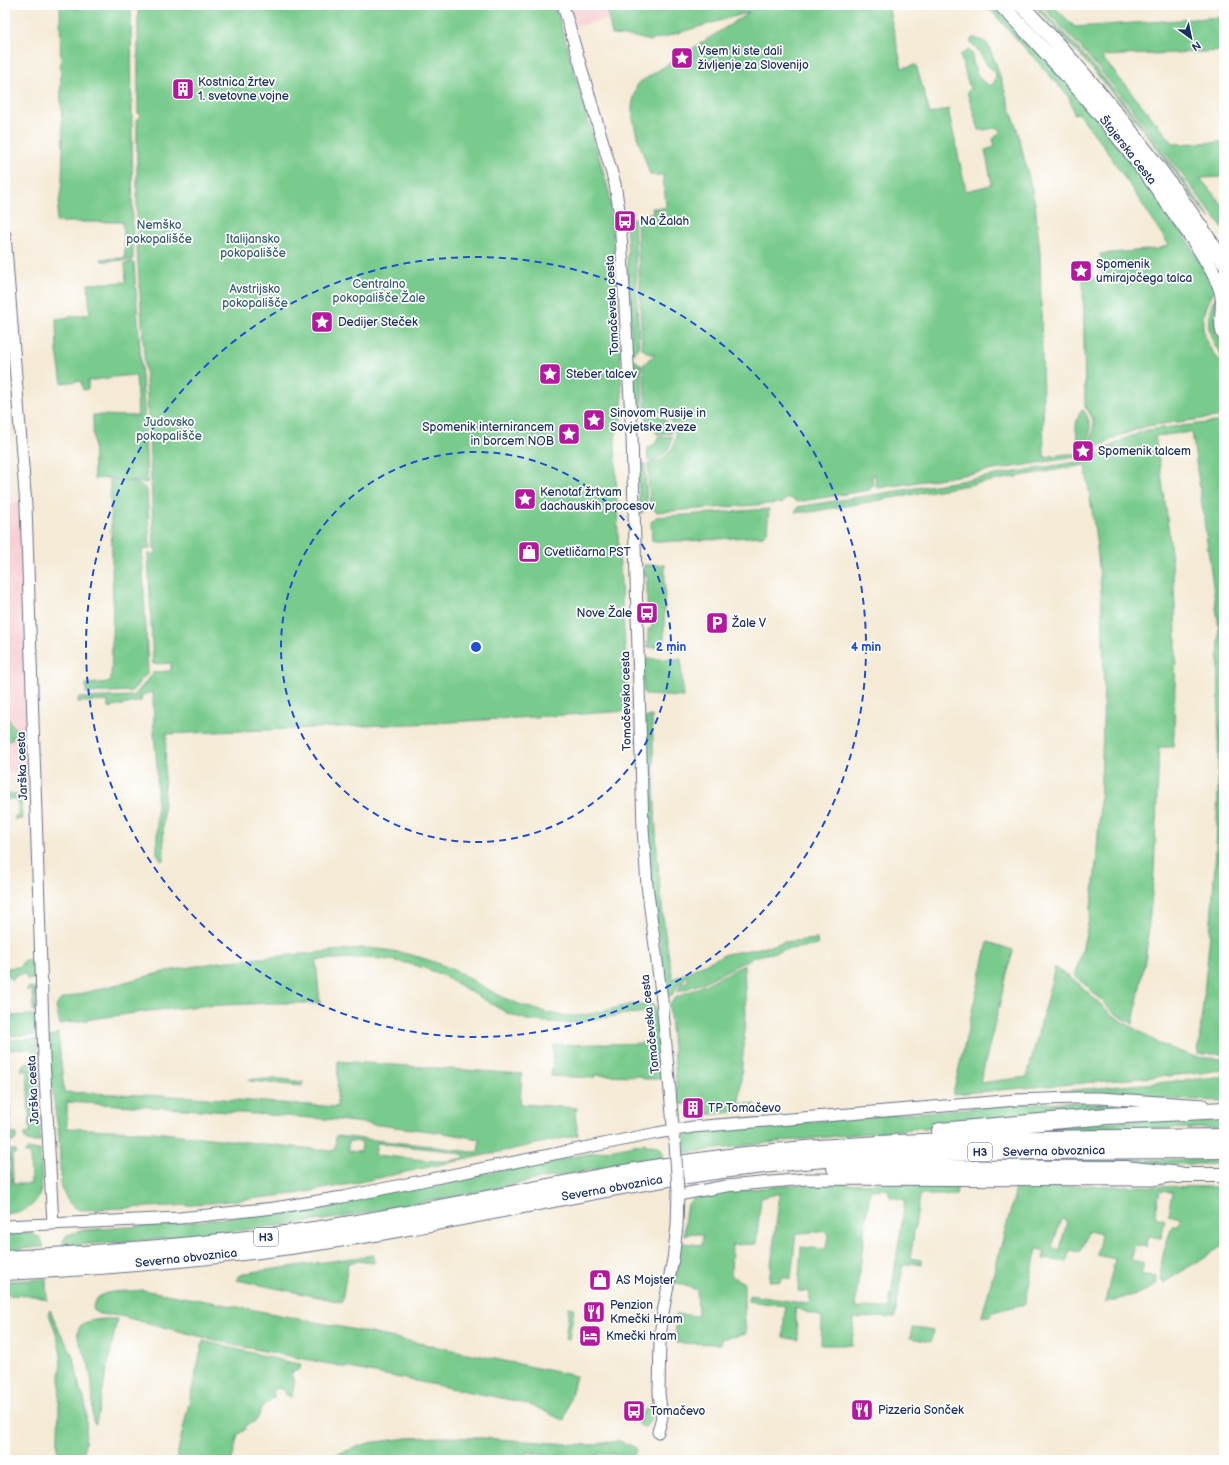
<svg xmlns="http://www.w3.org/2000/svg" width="1229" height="1465" font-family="'Balsamiq Sans',sans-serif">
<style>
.built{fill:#f7cfd1}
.green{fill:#79cb8d;stroke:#4a7d76;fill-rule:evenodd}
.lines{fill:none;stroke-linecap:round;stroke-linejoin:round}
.minor-casing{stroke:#677088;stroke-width:13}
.major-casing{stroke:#677088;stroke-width:16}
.highway-casing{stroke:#677088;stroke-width:18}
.minor{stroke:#fff;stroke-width:11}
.major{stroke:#fff;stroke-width:14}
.highway{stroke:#fff;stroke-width:16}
.minor-bridge-casing{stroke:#677088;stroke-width:13;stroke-linecap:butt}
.minor-bridge{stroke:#fff;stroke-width:11}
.ring{fill:none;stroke:#1d4ed8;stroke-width:2;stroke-dasharray:7 5}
.labels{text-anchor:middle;stroke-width:3.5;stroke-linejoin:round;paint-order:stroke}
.shield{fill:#fff;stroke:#5f6d8e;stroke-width:1}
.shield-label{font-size:11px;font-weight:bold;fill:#1b2f5e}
.poi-label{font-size:12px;fill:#1b2f5e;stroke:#fff;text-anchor:start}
.street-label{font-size:12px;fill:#1b2f5e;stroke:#fff}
.park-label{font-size:12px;fill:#375e6c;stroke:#fff}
.centre{fill:#1d4ed8;stroke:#fff;stroke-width:2}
.ring-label{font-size:12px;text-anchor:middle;font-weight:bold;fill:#1d4ed8;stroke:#fff;stroke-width:3.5;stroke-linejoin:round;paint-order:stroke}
</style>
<rect width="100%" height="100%" fill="#fff"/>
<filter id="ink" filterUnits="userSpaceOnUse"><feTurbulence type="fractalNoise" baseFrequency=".025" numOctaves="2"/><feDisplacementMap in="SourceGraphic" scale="8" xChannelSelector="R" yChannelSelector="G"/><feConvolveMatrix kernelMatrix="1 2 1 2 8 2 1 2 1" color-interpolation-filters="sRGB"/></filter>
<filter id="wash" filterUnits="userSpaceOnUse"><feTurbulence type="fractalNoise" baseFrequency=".012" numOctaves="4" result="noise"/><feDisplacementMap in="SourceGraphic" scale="16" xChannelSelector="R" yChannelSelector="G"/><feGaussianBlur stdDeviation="0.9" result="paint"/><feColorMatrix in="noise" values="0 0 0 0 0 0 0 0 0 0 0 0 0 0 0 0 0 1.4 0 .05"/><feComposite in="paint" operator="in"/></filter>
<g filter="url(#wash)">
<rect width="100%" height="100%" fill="#f4ead5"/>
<path class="built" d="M569,5h206l-125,36 -15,-4 -23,-2 -3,-15 -34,6z
M19,502l4,82 5,184 -3,3 -20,1v-269z"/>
<path class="green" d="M60,5h71l2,255 -31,1 -1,-2 24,-1 -2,-36h-67l6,-39 1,-35 -2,-50z
M138,5h417l54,187 8,89 6,136 -4,5 -4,16 3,98 11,175 -194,12 -269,11 1,3 -1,4 -3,78 1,41 -3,1 -4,-8v-87l-3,-33 -1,-41 -11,3 -1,6 -33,7v-7l-30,1v-4l56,-2 20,-24 17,-1v-8l-18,1 -5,-110h8v-5h-2l-6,-138 -11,-161v-131l3,-2v-3l-2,-1z
M606,5h282l14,63 14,-3 14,49 18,-5 18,82 21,-5 5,-2 -7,-34 10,-3 -2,-8 8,-8 -2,-3c-7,-1 -13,3 -20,2l-12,-38 3,-3 -10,-34 9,-5 4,4c-2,11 5,27 17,32l3,-2 3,-7 -1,-5 -8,-7 -11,-18 -5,-3v-5l4,-1 12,5 9,21 21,65 18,74 5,49 4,205 23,-3h8l2,3 -198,31 -3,-1 -1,-12h-3l1,11 -4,4 -72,12 -4,-3 -5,-1 -5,5 -127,9 -3,-4 -1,-3h-2l-2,-41c39,-8 35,-54 -2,-55l-3,-44 7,-7 4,-1v-3h-5l-7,-6 -5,-128v-2l6,-1v-3l10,-1 -1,-5h13l1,-2 -3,-31h-13c-6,-21 -17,-44 -18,-66 0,-8 4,-17 5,-25l113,-72 -100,29 -15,-4 -23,-2z
M986,5h9l86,93 105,139 30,54c-5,3 -7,8 -9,13 -10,22 -1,45 17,60v52l-77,10 -31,11 -30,17c4,-18 15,-29 -1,-47l-2,-131 9,4 6,-4h5l-3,-22 58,-5 11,-4 -66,-100 -25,-32 -4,1 -5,-17z
M1034,5h3c40,41 78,85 113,130 21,28 40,56 61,84l-9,-9 -34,-47 -45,-59 -44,-50z
M1041,5h11l23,22 149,-10v34l-123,5 73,88 50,-2v35l-24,1 24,29v23l-97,-128 -45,-53z
M634,218l5,130 -7,7 -5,-99 1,-1 -2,-36z
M132,262l2,1 10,144 3,76 -39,-5 -14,1 -1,-64 45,1 -2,-41 -23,2 -25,4v8l-5,1 -2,-9 -19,2 -5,-32 -1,-32 34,-5 -2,-30 38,-2 -1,-19z
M1217,295l-2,28 1,9 8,14v11c-17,-17 -21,-41 -7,-62z
M632,358l9,7 2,44 -8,1z
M1082,410l2,1c8,11 8,24 1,35h-3c-8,-11 -8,-25 0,-36z
M646,412c13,1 23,7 26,21l-15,1 -4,-7 -7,-3z
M1224,421v633h-26l13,-131 5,-72 2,-58 1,-164 -27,-197 -37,4c11,66 20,133 21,200 0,32 -2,65 -2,97l-1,14h-14l-5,126 -8,82 -13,69 -19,-11 -27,-27 -13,-10c20,-56 23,-118 26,-176 4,-78 6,-156 -1,-233 -3,-34 -9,-68 -14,-102l-275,47h-15l3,-5 286,-46 40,-22 23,-9z
M672,436c-1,15 -10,22 -24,25l-1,-13 8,-4 3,-7z
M637,464h8l2,44 -3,2 -2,3h-2z
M110,480c12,1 29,0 37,10l3,59 -8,1 6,122 -16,19 -46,2v-9l25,-2 2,-81z
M769,509l-2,23 -4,4 -74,5h-37l-1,-19 5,-5z
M644,565h21l-1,82h-16v-18l4,-1v-9h-4l-1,-4h2v-6h-2v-29l1,-1 -1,-3h-2z
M645,659h36l2,38 -37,-2 -2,-2 -2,-26 3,-1z
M5,714l14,20 -14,10z
M652,716c3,88 3,176 21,263l53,-25 45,-8 12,-4 34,-3 1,6 -34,5 -30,7 -54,27 -23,8 5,-10 1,1 6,-3 -2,-3 -8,6 -7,12 -3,1 -3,-3 -11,-87 -6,-64 -5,-124z
M5,794h16l1,25 -7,1v-3l3,-1 -1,-17h-12z
M988,942l25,8 -33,133 47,-6 28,-110 24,17 33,31 48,29 35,13 27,2 2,-1v11l-23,4 -248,21z
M363,948c33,1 67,10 97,25 23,13 45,28 71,35 17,5 37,10 54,7 22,-4 45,-13 67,-11l3,4 1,4 5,67h-18l-3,-3 -45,-1 -1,3 -43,-2 3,-31 96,-2 2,-3 -3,-28 -23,2 -57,9 -39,-2 -23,-8 -65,-38c-34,-15 -68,-19 -104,-16 -7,0 -16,0 -22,2l4,42h-47l-73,3 -51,5 -84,12 -5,2 -4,-18 4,-7 5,-2 102,-27 52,-9z
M36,959l1,19 -10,2 -1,-6 -11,1 -2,5 -6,-4v-8l13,-1 4,-7z
M744,965l2,49 -7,90h17l3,6 -58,5 -2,-10 -20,-1 -1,-2 -9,-97 6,-7 27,-12z
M29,987l7,1v23h-3l-1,-21h-6z
M36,1015l1,20 -32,1v-20z
M58,1033l6,59 129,5 144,10 1,-46 184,13 -2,30 57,4 -2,7 3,20 -223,48 -60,11 -102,11 -113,5 -8,-4 -4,-5 -7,-13 -2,-53 -7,-46 -3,-52zM67,1102l133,8 138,10 99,12 43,7 -2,13h-7l-40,-6 -95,-10 -1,13 -4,2 -177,-19 -87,-4zM348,1141l14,1 -1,10 -13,-1zM377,1143l72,8 16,4 -1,3 -15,3h-15l-59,-6z
M37,1039l1,15 -5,1 -1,-6 -24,1 1,27 -4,1v-38z
M27,1062l12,2 1,77c-7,2 -16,2 -16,-7l6,-1 -3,-63h-6l2,-5z
M1224,1076v25l-208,-6 173,-15z
M249,1079h33l21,3 -1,4 -52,-5z
M5,1082h4l2,52h6l-1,5 -3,3 -8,1z
M1066,1102l90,4 -381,36 -90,11v-11l1,-3 -2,-1 8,-6 325,-28z
M1224,1113v15l-210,2z
M645,1143l1,2c12,1 14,-2 18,12l-124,22 -95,19 -107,20 -93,12 -58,7 -125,9 2,-7 3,-4 17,-5 88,-6 123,-14z
M6,1150h9l2,4h-5l1,30h18l-1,-31h-6l3,-3h13c2,35 9,59 -35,64v-29l5,-1 -1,-30h-4z
M1224,1159v5h-115l-132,-3z
M958,1183l-2,12h-36l-10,63 11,2v5l-9,-2 -2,2h-7l-8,52 -41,1 -2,27h-31l1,-28 -27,-9 3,32 -15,-3 2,-31 -37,-5 1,-6 60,9 1,-12 -12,-1 3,-44 22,2 3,-1 2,-13c-6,-7 -8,-3 -15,-3 -6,1 -11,0 -17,2l-1,7 -4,38 -8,-2 -3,5 -11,-1 11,-88 -19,5 -5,46 -24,1 -1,31 13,7v26l2,25 -25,5v5l-44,-1 -2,-27 2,-2 21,2 -1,-26 -23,-8 8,-39 20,2 1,-10 -10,-2 -9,2c2,-22 -3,-34 21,-42l99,-9zM888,1189l2,8 15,3 -16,108 -34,-1 15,-117z
M1016,1185l208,2v58l-61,38c-8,-13 5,-43 9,-57h7l1,-8 -12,-3 4,-23 -12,-1 -5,26 10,3 -4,18 -12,-2 -3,11 -11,-2 -4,15 13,3 -3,11 15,3 1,7c-10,9 -38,15 -52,18l10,-43 -18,-4 4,-21 -13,-3 -8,21 -10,-2 -4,12 -23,-3 2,-8 -8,-2 -12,55 -32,8 -2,4h-9l32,-118zM1061,1219l6,2 -7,29 -8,-3z
M30,1232v1l11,5 3,9 -39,3v-17z
M374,1255v8l-16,-2 -10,2 -6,39 -105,-22 1,-4 8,-3z
M46,1279l1,21 -13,-4 -29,-1v-14z
M142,1290c145,24 290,56 434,86l-12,45 -26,-13 -22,-7 -282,-56 -118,-30c-5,0 -11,0 -16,-1 -13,-4 -5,-17 4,-20 12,-4 25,-2 38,-4z
M569,1307l5,1 -5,32 -4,-1z
M50,1310l9,20 13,24 4,14 4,23c11,12 5,53 3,69h-26l4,-105 -4,-19 -8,-22v-3z
M105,1319h12l-21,105 -3,-2c-1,-20 1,-43 -6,-62 -3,-9 -13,-23 -8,-32 5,-8 18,-8 26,-9z
M912,1328l21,2 -2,12 -21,-4z
M203,1341l90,22 8,1 -1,5 -9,4 3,10 -2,14 -8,-3v-4l-9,-2 -2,3 1,6c-4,3 -8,6 -11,9 -5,7 -3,17 -14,17l-4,4v3l-7,4 -6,26h-56z
M652,1403h1c-1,9 -1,18 -8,24l-5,-1 -3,-3 1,-6z
M444,1437l38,1 88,6 20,1 29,-4 16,6 1,3 -4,10h-17l-1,-6h-16l-3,6h-48l-1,-5 -19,-3v8h-207l49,-17 38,-5z"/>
</g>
<g filter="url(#ink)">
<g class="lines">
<g class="minor-casing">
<path id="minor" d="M563,5l52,179 5,32 12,221 11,391 4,57 15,115 12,137
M5,235l21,271 18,552 9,166
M678,1195l48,-9 80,-7 346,1 16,-3
M5,1226l175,-8 94,-10 69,-11 314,-64 36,-6 323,-27 58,-2h26l103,7
M658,1432l4,-15 -3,-24 1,-53 2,-22 11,-59 4,-33 1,-35"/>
</g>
<g class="major-casing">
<path id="major" d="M1001,5c61,62 118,128 168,200 18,25 37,51 50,79 9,20 -1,33 5,50
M1021,5c78,81 142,163 203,257
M1180,1175h44"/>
</g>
<g class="highway-casing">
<path id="highway" d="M940,1131l167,-15 117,-6
M835,1168l290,1 55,6
M5,1259c98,-6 197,-13 295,-27 146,-21 290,-58 437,-76 162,-19 325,-17 487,-19
M5,1272c135,-7 271,-20 404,-45 110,-20 218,-45 328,-59 162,-20 325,-17 487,-18"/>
</g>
<use href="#minor" class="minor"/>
<use href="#major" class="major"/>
<use href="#highway" class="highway"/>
<g class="minor-bridge-casing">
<path id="minor-bridge" d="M675,1143l3,48"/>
</g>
<use href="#minor-bridge" class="minor-bridge"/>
</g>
</g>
<g class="ring">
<circle cx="476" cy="647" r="195"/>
<circle cx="476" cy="647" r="390"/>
</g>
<defs>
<g id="sight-square" transform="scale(1.15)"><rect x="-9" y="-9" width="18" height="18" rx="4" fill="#b5179e" stroke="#fff"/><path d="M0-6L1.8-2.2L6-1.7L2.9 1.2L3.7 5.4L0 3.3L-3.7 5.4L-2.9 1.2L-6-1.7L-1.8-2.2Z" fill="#fff"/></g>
<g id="building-square" transform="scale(1.15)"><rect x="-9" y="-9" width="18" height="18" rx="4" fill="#b5179e" stroke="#fff"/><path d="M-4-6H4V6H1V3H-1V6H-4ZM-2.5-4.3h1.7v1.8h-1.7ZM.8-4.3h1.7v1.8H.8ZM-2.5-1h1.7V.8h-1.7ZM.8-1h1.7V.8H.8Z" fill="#fff"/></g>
<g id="bus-square" transform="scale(1.15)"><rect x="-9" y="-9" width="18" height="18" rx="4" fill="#b5179e" stroke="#fff"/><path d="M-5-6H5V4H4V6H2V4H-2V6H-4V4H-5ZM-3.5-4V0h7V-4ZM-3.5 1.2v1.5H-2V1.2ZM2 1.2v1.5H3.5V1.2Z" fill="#fff"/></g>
<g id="shop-square" transform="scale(1.15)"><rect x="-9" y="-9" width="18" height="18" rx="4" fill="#b5179e" stroke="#fff"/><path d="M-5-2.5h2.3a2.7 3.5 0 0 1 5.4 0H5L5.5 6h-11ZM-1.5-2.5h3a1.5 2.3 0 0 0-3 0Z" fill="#fff"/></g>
<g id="parking-square" transform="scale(1.15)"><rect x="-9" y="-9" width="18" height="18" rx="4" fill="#b5179e" stroke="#fff"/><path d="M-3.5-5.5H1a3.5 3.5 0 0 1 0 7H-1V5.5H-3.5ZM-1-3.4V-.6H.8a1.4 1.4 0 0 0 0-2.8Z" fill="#fff"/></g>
<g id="restaurant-square" transform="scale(1.15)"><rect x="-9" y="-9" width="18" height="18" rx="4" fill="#b5179e" stroke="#fff"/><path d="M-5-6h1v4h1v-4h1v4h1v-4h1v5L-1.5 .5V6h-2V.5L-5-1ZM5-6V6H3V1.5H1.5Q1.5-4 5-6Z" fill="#fff"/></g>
<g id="hotel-square" transform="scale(1.15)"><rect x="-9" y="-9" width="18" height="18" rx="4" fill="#b5179e" stroke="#fff"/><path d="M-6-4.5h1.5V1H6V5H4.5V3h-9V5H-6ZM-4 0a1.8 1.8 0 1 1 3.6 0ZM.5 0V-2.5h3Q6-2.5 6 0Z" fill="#fff"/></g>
</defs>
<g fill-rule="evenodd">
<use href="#sight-square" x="682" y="58"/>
<use href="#building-square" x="183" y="89"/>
<use href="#bus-square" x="625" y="221"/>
<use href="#sight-square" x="1081" y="271"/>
<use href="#sight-square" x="322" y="322"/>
<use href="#sight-square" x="550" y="374"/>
<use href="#sight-square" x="594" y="420"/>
<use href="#sight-square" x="569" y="434"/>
<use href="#sight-square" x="1083" y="451"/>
<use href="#sight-square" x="525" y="499"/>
<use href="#shop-square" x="529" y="552"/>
<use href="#bus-square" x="647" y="613"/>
<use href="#parking-square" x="717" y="623"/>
<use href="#building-square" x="693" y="1108"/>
<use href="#shop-square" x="600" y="1280"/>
<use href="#restaurant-square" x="594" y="1312"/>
<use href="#hotel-square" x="590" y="1336"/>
<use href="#restaurant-square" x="862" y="1410"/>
<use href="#bus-square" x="634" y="1411"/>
</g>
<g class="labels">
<g class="shield">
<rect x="968" y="1143" width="24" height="18" rx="3"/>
<rect x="254" y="1228" width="24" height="18" rx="3"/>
</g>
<g class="shield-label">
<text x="980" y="1156">H3</text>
<text x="266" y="1241">H3</text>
</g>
<g class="poi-label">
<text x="698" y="55">Vsem ki ste dali<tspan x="698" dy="14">življenje za Slovenijo</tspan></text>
<text x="198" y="86">Kostnica žrtev<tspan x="198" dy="14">1. svetovne vojne</tspan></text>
<text x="640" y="225">Na Žalah</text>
<text x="1096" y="268">Spomenik<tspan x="1096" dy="14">umirajočega talca</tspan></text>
<text x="338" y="326">Dedijer Steček</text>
<text x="566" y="378">Steber talcev</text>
<text x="610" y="417">Sinovom Rusije in<tspan x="610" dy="14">Sovjetske zveze</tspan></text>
<text x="554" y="431" text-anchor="end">Spomenik internirancem<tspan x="554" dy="14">in borcem NOB</tspan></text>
<text x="1098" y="455">Spomenik talcem</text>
<text x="540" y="496">Kenotaf žrtvam<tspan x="540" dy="14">dachauskih procesov</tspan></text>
<text x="544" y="556">Cvetličarna PST</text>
<text x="632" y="617" text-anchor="end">Nove Žale</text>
<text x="732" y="627">Žale V</text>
<text x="708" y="1112">TP Tomačevo</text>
<text x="616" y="1284">AS Mojster</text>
<text x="610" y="1309">Penzion<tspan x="610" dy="14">Kmečki Hram</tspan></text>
<text x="606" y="1340">Kmečki hram</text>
<text x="878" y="1414">Pizzeria Sonček</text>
<text x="650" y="1415">Tomačevo</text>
</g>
<g class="street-label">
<text transform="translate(1128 150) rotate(52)" y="4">Štajerska cesta</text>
<text transform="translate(612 305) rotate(-93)" y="4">Tomačevska cesta</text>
<text transform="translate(626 701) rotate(-91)" y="4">Tomačevska cesta</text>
<text transform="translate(22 766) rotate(-92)" y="4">Jarška cesta</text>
<text transform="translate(650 1024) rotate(-96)" y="4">Tomačevska cesta</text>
<text transform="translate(33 1090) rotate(-93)" y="4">Jarška cesta</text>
<text transform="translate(1054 1151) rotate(-1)" y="4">Severna obvoznica</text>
<text transform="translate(612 1188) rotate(-10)" y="4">Severna obvoznica</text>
<text transform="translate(186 1258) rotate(-6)" y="4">Severna obvoznica</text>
</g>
<g class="park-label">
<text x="159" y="229">Nemško<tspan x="159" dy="14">pokopališče</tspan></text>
<text x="253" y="243">Italijansko<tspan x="253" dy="14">pokopališče</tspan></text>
<text x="379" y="288">Centralno<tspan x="379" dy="14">pokopališče Žale</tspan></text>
<text x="255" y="293">Avstrijsko<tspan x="255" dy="14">pokopališče</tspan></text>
<text x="169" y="426">Judovsko<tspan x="169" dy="14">pokopališče</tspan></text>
</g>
</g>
<circle cx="476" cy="647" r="6" class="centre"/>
<g class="ring-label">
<text x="671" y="651">2 min</text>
<text x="866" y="651">4 min</text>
</g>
<rect width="1229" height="1465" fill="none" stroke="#fff" stroke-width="20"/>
<g transform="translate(1191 38) rotate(147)" stroke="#ffffff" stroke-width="3" paint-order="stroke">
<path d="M0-3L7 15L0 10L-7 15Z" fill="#1b2f5e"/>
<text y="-6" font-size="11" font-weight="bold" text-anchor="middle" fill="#1b2f5e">N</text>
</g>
</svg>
